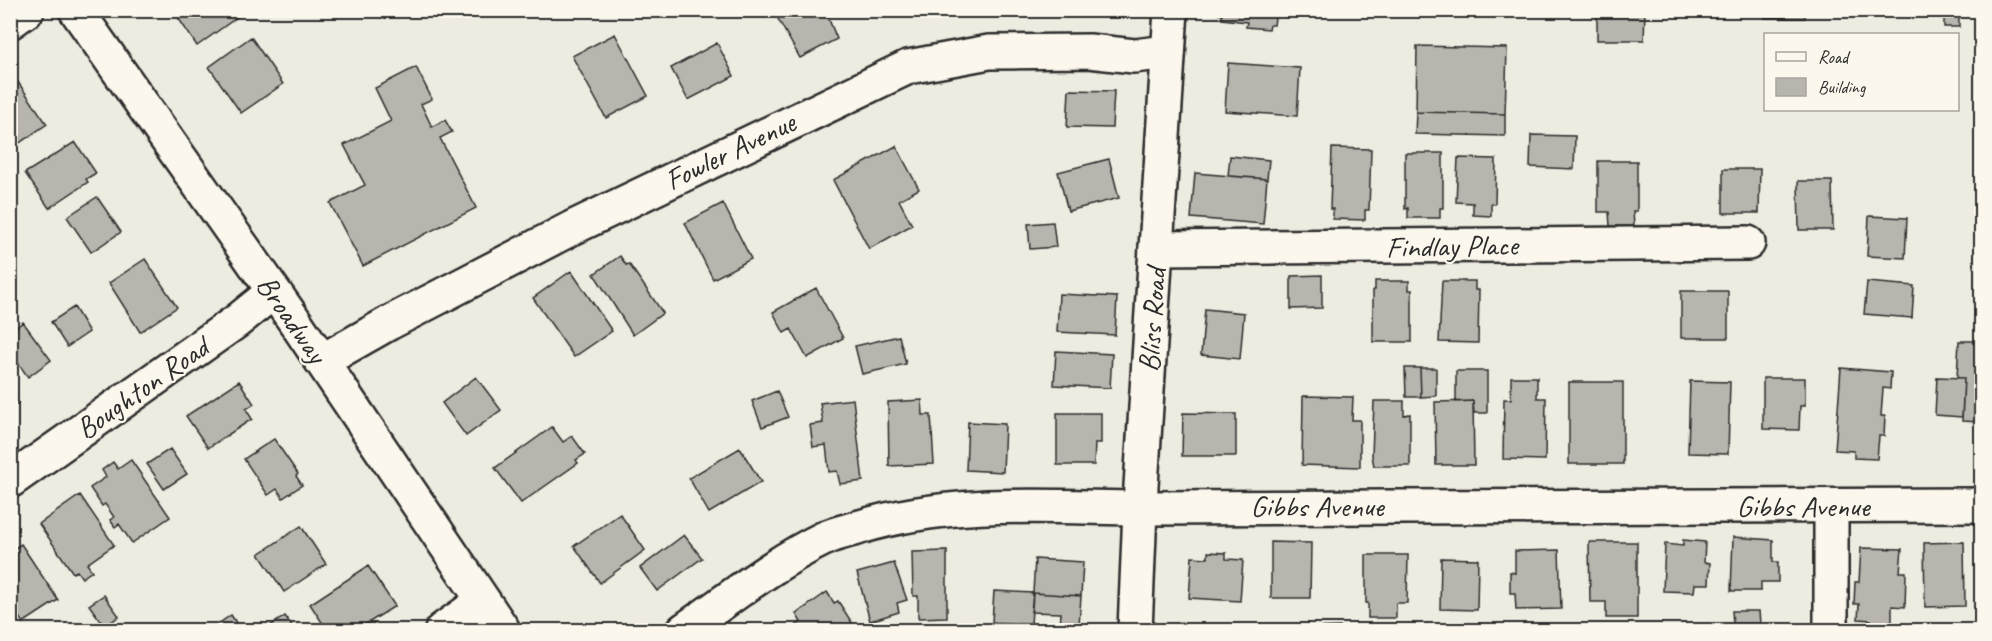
<svg xmlns="http://www.w3.org/2000/svg" width="1992" height="641" font-family="Caveat,sans-serif">
<style>
.building{fill:#b8b5ae;stroke:#2b2b2b;stroke-width:1.5}
.lines{fill:none;stroke-linecap:round;stroke-linejoin:round}
.minor-casing{stroke:#2b2b2b;stroke-width:38}
.tertiary-casing{stroke:#2b2b2b;stroke-width:38}
.primary-casing{stroke:#2b2b2b;stroke-width:38}
.minor{stroke:#fbf7ec;stroke-width:33}
.tertiary{stroke:#fbf7ec;stroke-width:33}
.primary{stroke:#fbf7ec;stroke-width:33}
.labels{text-anchor:middle;stroke-width:4.5;stroke-linejoin:round;paint-order:stroke}
.street-label{font-size:30px;fill:#2b2b2b;stroke:#fbf7ec}
</style>
<rect width="100%" height="100%" fill="#eeebe0"/>
<filter id="ink" filterUnits="userSpaceOnUse"><feTurbulence type="fractalNoise" baseFrequency=".0167" numOctaves="2"/><feDisplacementMap in="SourceGraphic" scale="12" xChannelSelector="R" yChannelSelector="G"/><feConvolveMatrix kernelMatrix="1 2 1 2 8 2 1 2 1" color-interpolation-filters="sRGB"/></filter>
<g filter="url(#ink)">
<path class="building" d="M173,10h74l-50,36z
M773,10h52l12,29 -37,19z
M1213,10h63l-2,15h-4l-1,4 -23,-2 1,-5 -25,-3v-5l-10,-1z
M1606,10h39l-1,30h-47v-25l9,-1z
M1765,10h40v8h-40z
M1924,10h42l-7,1v16h-15v-15z
M615,34l33,62 -42,22 -34,-62z
M251,37l32,47 -42,29 -32,-46z
M717,43l17,33 -46,24 -17,-32z
M1417,46l90,2 -2,66 -89,-2z
M1228,63l72,5 -3,48 -72,-5z
M416,67l16,32 -11,5 11,23 13,-7 7,12 -12,6 36,70 -113,58 -33,-63 35,-18 -21,-40 47,-24 -16,-33z
M13,75l34,49 -35,24 -2,-71z
M1069,90l45,1 -2,37 -45,-1z
M1416,112l89,2v22l-90,-2z
M1531,135l44,1 -1,33 -44,-2z
M75,142l21,31 -10,6 2,3 -39,26 -24,-35z
M896,146l23,43 -20,11 13,25 -43,24 -36,-69z
M1332,148l39,1 -2,61h-4v10l-32,-1v-10h-3z
M1405,153h38v55h-3v10h-32v-10l-3,1z
M1230,156l39,4 -2,19 -39,-3z
M1458,158l38,1 -1,45h-4v12l-18,-1v-12l-17,-1z
M1109,159l10,39 -51,13 -10,-39z
M1598,161h39v50h-4l1,15h-24l-1,-14h-11z
M1723,169h37l-1,44h-36z
M1195,173l72,6 -4,45 -72,-6z
M1798,181h34l1,49h-34z
M97,197l24,35 -30,20 -24,-35z
M723,203l28,56 -38,20 -28,-56z
M1869,216l38,2 -2,40 -38,-2z
M1053,222l3,25 -26,2 -2,-25z
M620,256l6,9 3,-1 34,49 -30,22 -39,-61z
M145,259l32,48 -37,25 -31,-49z
M571,271l41,60 -38,26 -41,-59z
M1322,275v33l-31,1v-33z
M1375,281h34v9h3v52h-39v-52h2z
M1442,281h33v9h4l-1,53 -39,-1z
M1867,282l47,4 -2,32 -48,-4z
M816,288l27,50 -36,20 -16,-29 -7,4 -11,-21z
M1681,291h47v47h-47z
M1059,294l58,3 -2,38 -58,-3z
M74,307l15,25 -22,15 -16,-25z
M1205,309l39,4 -4,46 -39,-4z
M23,322l28,38 -23,17 -18,-25v-20z
M899,336l7,28 -44,10 -7,-28z
M1959,341h23v81l-20,-1 2,-43h-7z
M1056,351l56,3 -2,34 -56,-3z
M1405,368h15l1,29h-15z
M1420,368h16v28l-15,1z
M1841,368l50,4 -1,17 -7,-1 -2,28h4l-1,20h-5l-2,23 -23,-1v-7l-19,-1z
M1456,371h31v42h-13l-1,-12 -17,1z
M476,377l25,33 -35,26 -24,-33z
M1511,377h26v21h9l-1,62 -42,-1 1,-60h7z
M1937,377l27,1 -2,39 -27,-2z
M1763,378h42v28h-5l-1,24 -36,-1z
M239,381l15,23 -8,5 6,10 -44,29 -22,-32z
M1690,381l40,1 -2,72 -40,-1z
M1569,382h54v82h-54z
M777,391l11,26 -26,10 -10,-26z
M10,392l8,11 -8,6z
M1303,396l50,1 -1,23h8v47l-58,-2z
M853,399l10,82 -23,3 -3,-13 -8,1 -3,-27 -13,2 -3,-22 13,-2 -3,-20z
M922,400l1,15h8l3,49 -45,2 -1,-64z
M1374,401h30v14l6,-1v52h-36l-2,-10z
M1473,401l1,64h-38l-1,-63z
M1057,413h44v30h-6l-1,22h-37z
M1183,413l53,1v42h-54z
M968,422l37,2 -2,48 -37,-2z
M552,427l11,15 9,-6 13,18 -9,6 2,3 -57,40 -26,-35z
M274,439l24,35 -2,2 6,9 -19,13 -6,-9 -9,6 -24,-36z
M740,448l21,34 -52,31 -20,-35z
M170,449l17,25 -23,15 -17,-25z
M131,460l39,57 -38,26 -13,-19 -4,3 -5,-7 4,-3 -9,-13 -3,2 -12,-18 16,-11 -4,-7 11,-8 5,7z
M80,495l34,50 -27,19 5,7 -10,7 -5,-7 -4,2 -34,-49z
M620,514l25,36 -45,33 -26,-37z
M301,526l25,38 -42,28 -25,-38z
M684,535l18,23 -45,33 -17,-23z
M1733,537l40,3v22h5v20h-17v9h-30z
M1683,540l22,2 -1,20 6,1 -1,21h-14l-1,8 -31,-1 2,-47 18,2z
M1271,542l40,1 -1,55h-39z
M1589,542h48v76h-31v-16h-16z
M1964,542l1,64 -40,1 -1,-64z
M21,544l37,56 -35,23 -13,-19v-53z
M1861,548l41,1 -2,23h6l-1,35 -13,-1v20l-21,-1v-5l-13,-1 1,-15h-5l1,-22h4z
M1559,550l2,59 -45,1 -1,-17h-5v-21l5,1v-22z
M947,551v66l-29,1v-22h-5l-1,-44z
M1208,552l18,1v6l17,1 -3,41 -51,-3 3,-41 16,1z
M1366,555h42l-1,48h-11v15h-28v-15h-2z
M1441,558l37,1 -1,51 -37,-1z
M1035,559l48,3 -2,34 -48,-3z
M894,563l13,37 -10,3 2,9 -29,9 -13,-48z
M368,566l27,40 -38,24h-30l-17,-26z
M994,591l39,2 -2,32 -39,-3z
M827,592l7,11 4,-2 16,25 -7,4h-51l-2,-3 7,-5 -5,-8z
M1033,593l48,3 -2,30 -19,-1 1,-12 -30,-1z
M104,595l15,21 -14,11 -16,-22z
M1732,611h27l1,13h-27z
M231,615l10,15h-30v-1z
M285,616l10,14h-31z
M1340,627v3h-30v-2z"/>
<g class="lines">
<g class="minor-casing">
<path id="minor" d="M10,22l17,-12
M1156,248l592,-5
M322,361l67,-38 183,-95 336,-161 81,-15 100,-1 45,5 34,-4
M10,481l227,-160 36,-29
M442,630l41,-29
M684,630c45,-31 91,-68 141,-92 11,-5 23,-7 35,-11 92,-28 185,-20 280,-19l842,-3
M1831,630v-123"/>
</g>
<g class="tertiary-casing">
<path id="tertiary" d="M1135,630l6,-144 30,-476"/>
</g>
<g class="primary-casing">
<path id="primary" d="M76,10l218,310 209,310"/>
</g>
<use href="#minor" class="minor"/>
<use href="#tertiary" class="tertiary"/>
<use href="#primary" class="primary"/>
</g>
</g>
<g class="labels">
<g class="street-label">
<text transform="translate(730 151) rotate(-26)" y="10">Fowler Avenue</text>
<text transform="translate(1452 246) rotate(-1)" y="10">Findlay Place</text>
<text transform="translate(292 319) rotate(55)" y="10">Broadway</text>
<text transform="translate(1152 320) rotate(-86)" y="10">Bliss Road</text>
<text transform="translate(142 388) rotate(-35)" y="10">Boughton Road</text>
<text x="1317" y="516">Gibbs Avenue</text>
<text x="1803" y="516">Gibbs Avenue</text>
</g>
</g>
<rect width="1992" height="641" fill="none" stroke="#fbf7ec" stroke-width="36"/>
<rect x="18" y="18" width="1956" height="605" fill="none" stroke="#2b2b2b" stroke-width="2" filter="url(#ink)"/>
<rect x="1764" y="33" width="195" height="78" fill="#fbf7ec" stroke="#a8a59f" stroke-width="1.5"/>
<rect x="1776" y="52" width="30" height="9" fill="#fbf7ec" stroke="#a8a59f" stroke-width="1.5"/>
<text x="1818" y="63" font-size="18" fill="#2b2b2b">Road</text>
<rect x="1776" y="78" width="30" height="18" fill="#b8b5ae" stroke="#a8a59f" stroke-width="1.5"/>
<text x="1818" y="93" font-size="18" fill="#2b2b2b">Building</text>
</svg>
